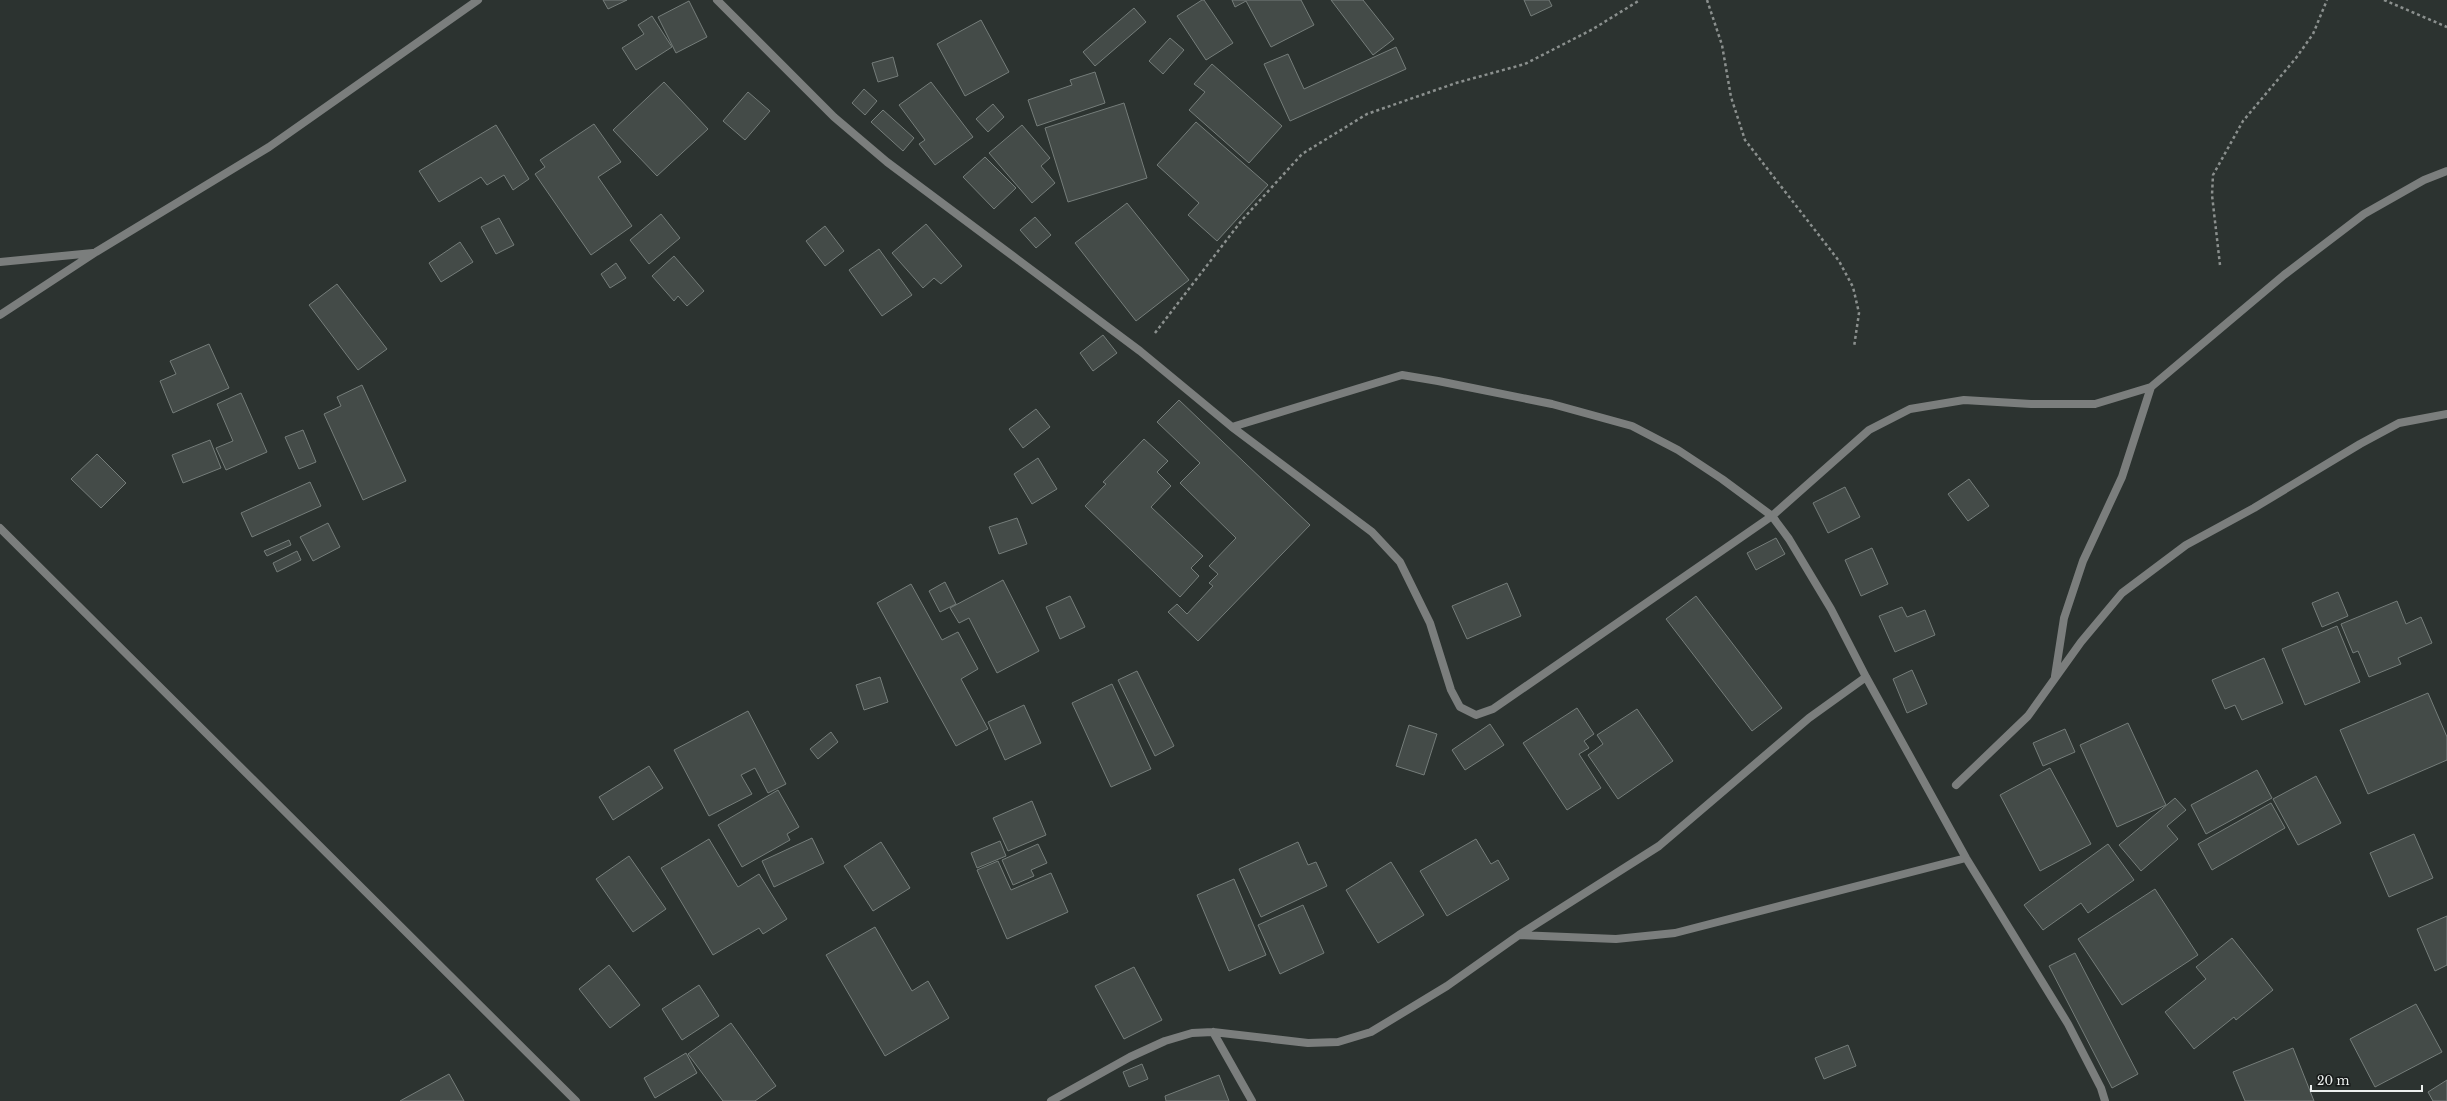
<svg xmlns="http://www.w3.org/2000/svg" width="2447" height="1101" font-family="'Libre Baskerville',serif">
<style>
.building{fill:#444b48;stroke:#757d7a}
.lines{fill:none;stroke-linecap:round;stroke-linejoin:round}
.path{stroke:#8b908e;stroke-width:2.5;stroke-dasharray:3 3;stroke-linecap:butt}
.minor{stroke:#7b7e7d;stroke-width:8}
</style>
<rect width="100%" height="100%" fill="#2c3330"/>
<path class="building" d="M603,0h24l-19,9z
M1202,0h2l29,43 -27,17 -29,-44z
M1232,0h69l13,25 -43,22 -25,-46 -11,6z
M1331,0h32l31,39 -21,16z
M1524,0h25l3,6 -21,10z
M689,1l18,36 -31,16 -18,-36z
M1134,8l12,14 -51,44 -12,-14z
M652,16l20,31 -36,23 -14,-22 22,-14 -6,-9z
M981,20l28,52 -44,24 -28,-52z
M1170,38l14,12 -21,24 -14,-13z
M1396,47l10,22 -116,52 -26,-57 24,-10 16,35z
M893,57l5,19 -20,6 -6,-19z
M1212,64l70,62 -33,37 -60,-53 16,-18 -11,-8z
M1095,72l10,31 -68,23 -9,-26 44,-15 -2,-5z
M664,82l44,47 -51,47 -44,-46z
M931,82l42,55 -38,28 -16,-21 6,-4 -26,-35z
M864,89l13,12 -12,14 -13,-12z
M748,92l22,19 -25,29 -22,-19z
M1124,103l23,75 -79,24 -23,-74z
M993,104l11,13 -16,15 -12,-13z
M883,110l31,28 -11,13 -32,-29z
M1196,122l72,63 -51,56 -29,-26 11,-12 -42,-38z
M594,124l27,38 -23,15 34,49 -41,29 -56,-81 10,-7 -5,-7z
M496,125l33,54 -16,11 -9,-15 -17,10 -6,-8 -42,25 -20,-31z
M1022,125l28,33 -9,8 14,17 -23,20 -43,-50z
M985,157l31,31 -22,21 -31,-32z
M1127,203l62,77 -53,41 -61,-78z
M661,214l19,24 -31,26 -19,-24z
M1035,217l16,18 -15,13 -16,-18z
M499,218l15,27 -18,9 -15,-27z
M926,224l36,42 -21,18 -7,-6 -11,10 -31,-35z
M825,226l19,25 -19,15 -19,-25z
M460,242l13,20 -32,20 -12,-19z
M879,249l33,46 -30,21 -33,-46z
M674,256l30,35 -17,15 -9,-10 -4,5 -22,-25z
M616,263l10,15 -16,10 -9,-14z
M337,284l50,65 -29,21 -49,-65z
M1103,335l14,18 -24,18 -13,-18z
M209,344l20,44 -56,25 -13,-32 16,-7 -6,-13z
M362,385l44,96 -43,19 -39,-86 17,-8 -4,-9z
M241,393l26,59 -41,18 -10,-22 17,-7 -16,-37z
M1179,400l131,125 -112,116 -30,-29 9,-8 10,10 26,-28 -4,-3 9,-9 -9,-8 27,-28 -56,-55 20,-20 -43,-41z
M1036,409l14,18 -27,21 -14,-19z
M303,430l13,32 -17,7 -14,-32z
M1144,439l24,22 -11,11 14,14 -20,21 52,49 -12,12 8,8 -19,21 -95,-91 21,-22 -3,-2z
M210,440l11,28 -38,15 -11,-28z
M97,454l29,29 -25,25 -30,-29z
M1038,458l19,31 -25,15 -18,-30z
M1969,479l20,27 -21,15 -20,-27z
M310,482l11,24 -69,31 -11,-24z
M1845,487l15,30 -32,16 -15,-30z
M1017,518l10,26 -28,10 -10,-27z
M328,523l12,24 -27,14 -13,-24z
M1776,538l9,16 -29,16 -9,-17z
M289,540l2,5 -24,11 -3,-5z
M1872,548l16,36 -27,12 -16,-36z
M297,551l4,9 -24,12 -4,-9z
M1003,580l36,71 -42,22 -28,-55 -10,5 -9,-15z
M945,582l11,22 -16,8 -11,-21z
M1507,583l14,33 -54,23 -15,-33z
M911,584l31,56 16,-8 20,37 -17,10 27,50 -32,17 -79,-143z
M2338,592l10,24 -26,11 -10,-24z
M1070,596l15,31 -25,12 -14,-32z
M1696,596l86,112 -30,23 -86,-112z
M2397,601l9,23 15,-7 11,26 -34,15 3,6 -32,13 -11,-26 -5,2 -12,-29z
M1902,607l5,10 18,-7 10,25 -40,17 -16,-36z
M2337,626l23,56 -55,23 -23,-56z
M2264,658l19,45 -41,17 -7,-15 -10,4 -13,-29z
M1912,670l15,34 -20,9 -14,-34z
M1137,671l37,75 -19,10 -37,-76z
M880,677l8,25 -24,8 -8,-25z
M1112,684l39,85 -40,18 -39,-84z
M2428,693l19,44v23l-79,34 -28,-64z
M1024,705l17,38 -36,17 -17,-38z
M1577,708l17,26 -10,7 5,7 -10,6 22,34 -34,22 -44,-67z
M1637,709l36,52 -55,38 -30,-44 15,-11 -6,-9z
M748,711l38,73 -18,9 -13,-25 -14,7 11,19 -43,22 -35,-66z
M2128,723l38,82 -49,22 -37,-82z
M1490,724l14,21 -39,25 -13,-20z
M1409,725l28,9 -13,41 -28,-9z
M2065,729l10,23 -32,14 -10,-23z
M831,732l7,10 -20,17 -8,-10z
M649,766l14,22 -50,32 -14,-23z
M2050,768l41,76 -51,27 -40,-76z
M2257,770l15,28 -66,36 -15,-29z
M2316,776l25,47 -43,22 -25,-46z
M778,790l21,37 -12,7 3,6 -48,27 -24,-42z
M2175,798l11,12 -19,16 11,13 -37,32 -22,-26z
M1032,801l14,34 -38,16 -15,-33z
M2271,803l14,25 -73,42 -14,-26z
M2414,834l19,44 -44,19 -19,-44z
M812,838l12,25 -50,24 -12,-26z
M709,839l29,48 21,-13 28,45 -24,15 -4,-6 -46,27 -52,-87z
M1476,839l15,25 7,-4 11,19 -62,37 -27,-45z
M1000,841l6,15 -29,12 -6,-15z
M881,842l29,46 -37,23 -29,-45z
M1298,842l10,23 8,-3 11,24 -66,31 -22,-48z
M1038,844l9,19 -16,7 3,6 -21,9 -11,-25z
M2108,844l26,36 -46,33 -7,-10 -38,27 -19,-25z
M629,856l37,53 -33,23 -37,-53z
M998,861l13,29 40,-17 17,39 -61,27 -30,-69z
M1391,862l33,53 -46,28 -32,-53z
M1234,879l32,76 -37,16 -32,-76z
M2155,889l43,66 -76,50 -44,-66z
M1303,905l21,48 -44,21 -22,-49z
M2447,916v49l-12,6 -18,-42z
M875,927l37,64 16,-10 21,37 -64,38 -59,-101z
M2232,938l41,52 -37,30 -2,-3 -40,32 -29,-37 41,-33 -10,-12z
M2075,953l63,121 -26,14 -63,-122z
M609,965l31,40 -30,23 -31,-39z
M1134,967l28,53 -38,19 -29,-53z
M699,985l20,31 -37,24 -20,-31z
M2416,1004l26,48 -67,35 -25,-48z
M731,1023l45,63 -21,15h-32l-35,-47z
M1848,1045l8,21 -32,13 -9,-21z
M2293,1048l21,53h-69l-12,-29z
M686,1053l11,20 -42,25 -11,-20z
M1142,1064l6,15 -19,8 -6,-15z
M449,1074l15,27h-64z
M1219,1075l10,26h-63l-1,-5z
M2447,1080v21h-14l-5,-9z"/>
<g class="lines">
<path class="path" d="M1707,0l15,45 9,52 14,43 94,121 14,26 6,26 -5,34
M2384,0l63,27
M2220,265l-8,-70 1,-20 30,-54 53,-63 17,-24 14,-34
M1155,333l87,-113 60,-66 65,-40 89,-31 69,-19 68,-35 47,-29"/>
<path class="minor" d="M717,0l117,117 53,45 253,189 92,76 140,105 28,30 30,61 21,67 9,17 16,8 17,-6 279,-193 97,-86 41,-21 54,-9 67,4h64l56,-17 133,-112 80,-61 60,-34 23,-9
M0,262l93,-9
M0,315l96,-63 173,-105 209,-147
M1232,427l170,-52 36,6 114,23 80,22 46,24 44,29 50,37 17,23 42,70 35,68 100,181 102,166 33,64 4,13
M0,528l576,573
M2055,676l9,-58 19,-57 39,-84 29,-90
M1956,785l72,-69 53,-74 41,-49 64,-48 68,-37 106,-64 39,-21 48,-9
M1520,935l96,4 59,-6 291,-75
M1213,1032l39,69
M1051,1101l79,-44 35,-16 27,-8 21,-1 95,11 30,-1 33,-10 76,-46 72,-51 140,-89 150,-128 57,-41"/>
</g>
<path d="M2311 1085v6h111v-6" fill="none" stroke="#ecf0ee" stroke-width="2"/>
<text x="2317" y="1085" font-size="12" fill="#ecf0ee" stroke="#171a19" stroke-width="3" paint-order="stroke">20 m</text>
</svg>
